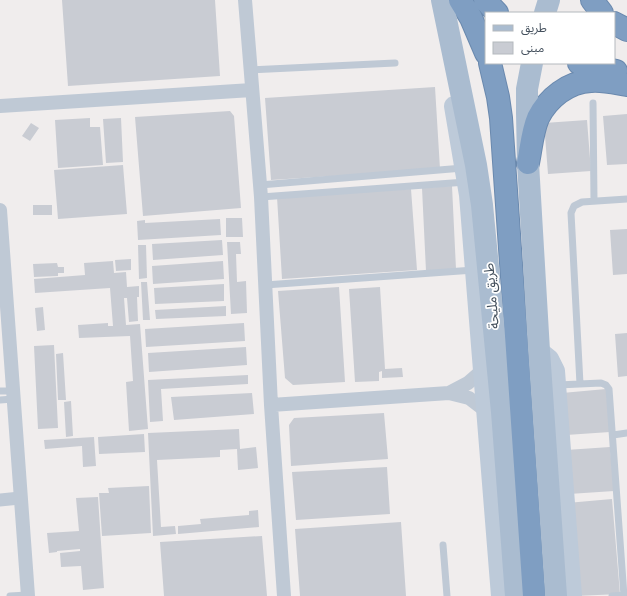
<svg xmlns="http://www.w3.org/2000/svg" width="627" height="596" font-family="'Nunito Sans','Noto Sans Arabic',sans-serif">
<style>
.building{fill:#c9ccd3}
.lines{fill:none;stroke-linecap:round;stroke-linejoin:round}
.highway-casing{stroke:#6a89ae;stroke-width:24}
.lane{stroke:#bfc9d5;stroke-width:7}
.street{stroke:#bfc9d5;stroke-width:14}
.secondary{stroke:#bdcad9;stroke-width:20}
.primary{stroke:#aabcd0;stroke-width:22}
.highway{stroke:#7f9ec2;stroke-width:22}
.labels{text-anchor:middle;stroke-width:3.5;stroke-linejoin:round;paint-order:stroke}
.street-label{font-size:14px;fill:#44505d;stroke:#fff}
</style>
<rect width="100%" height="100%" fill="#f0eded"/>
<path class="building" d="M62,0h153l5,76 -152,10z
M435,87l5,82 -169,11 -6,-82z
M230,111l4,5 7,92 -98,8 -8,-99z
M627,114v50l-20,1 -4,-49z
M90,118v9h10l3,38 -45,3 -3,-48z
M121,118l2,44 -17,1 -3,-44z
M587,120l4,51 -43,3 -4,-51z
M31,123l8,5 -9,13 -8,-5z
M123,165l4,49 -69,5 -4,-49z
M452,186l4,83 -30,2 -4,-83z
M411,189l6,81 -135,9 -5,-82z
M33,205h19v10h-19z
M226,218h16l1,19h-17z
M220,219l1,16 -83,5 -1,-19 8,-1v3z
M627,229v45l-14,1 -3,-45z
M222,240l1,15 -70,5 -1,-16z
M227,242h13l1,12h-5l1,28 9,-1 1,32 -16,1z
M138,245h8l1,33 -8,1z
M131,259v11l-15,1 -1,-11z
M113,261l1,12 12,-1 1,15 12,-1v11h-2l1,24 -9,1 -2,-24h-3l2,27 14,-1 8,105 -19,2 -3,-49 7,-1 -3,-45 -51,2 -1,-13 30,-2v3h5l-3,-38 -75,5 -1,-14 51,-4 -1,-12z
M223,261l1,18 -71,5 -1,-18z
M57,263l1,4h6v6h-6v3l-24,1 -1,-13z
M141,282h6l3,38h-7z
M224,284v17l-69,3 -1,-16z
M339,287l6,95 -52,3 -8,-7 -7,-87z
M380,287l5,82 17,-1 1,9 -21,1v-7l-3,1v9l-24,1 -6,-93z
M226,306v10l-70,3 -1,-9z
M43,307l2,23 -8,1 -2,-23z
M244,323l1,18 -99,6 -1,-18z
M627,333v43l-9,1 -3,-43z
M54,345l4,83 -20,1 -4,-83z
M246,347l1,18 -98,7 -1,-19z
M63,353l3,47h-8l-2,-46z
M248,375v9l-87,5 2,32 -13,1 -2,-42z
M606,389l4,43 -44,3 -4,-42z
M252,393l2,21 -80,6 -3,-23z
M71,401l2,35 -7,1 -2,-35z
M384,413l4,46 -97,7 -2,-41 5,-7z
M239,429l1,20 16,-2 2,21 -20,2 -1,-21 -17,1v7l-63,3 4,67 14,-1 1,8 -23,2 -5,-103z
M144,434l1,18 -46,2 -1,-17z
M94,437l2,29 -13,1 -1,-21 -37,3 -1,-9z
M610,447l4,44 -45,3 -3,-44z
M387,467l3,47 -94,6 -4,-48z
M149,486l2,47 -49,3 -3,-43h10l-1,-5z
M98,497l6,91 -21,2 -2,-24 -20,1 -1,-14 20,-2v-2l-23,2v1l-8,1 -2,-20 32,-2 -3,-33z
M612,499l8,95 -45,2 -8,-93z
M258,510l1,17 -81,7v-8l23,-2 -1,-5 49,-4v-4z
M401,522l5,74h-106l-5,-67z
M262,536l5,60h-103l-4,-54z"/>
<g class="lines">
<g class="highway-casing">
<path id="highway" d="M460,0l11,18 15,35
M485,0l12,13
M592,0l10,13
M614,23l13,7
M490,63l8,34 3,21 33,478
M579,63l37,8
M528,163c3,-14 4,-31 10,-45 10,-20 30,-36 53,-37 12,-1 24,2 36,4"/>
</g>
<path class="lane" d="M251,70l144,-7
M593,103l1,98
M260,185l203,-17
M261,197l205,-15
M265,285l209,-15
M580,384l-9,-171 3,-7 8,-4 45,-3
M558,385l43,-2 5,2 3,4 15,207
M0,391h12
M0,400l13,-1
M613,435l14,-2
M0,497l20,-2
M0,503l20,-2
M443,545l4,51
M10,596l17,-1
M612,596l12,-1"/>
<path class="street" d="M245,0l16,197 10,208 13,191
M0,106l252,-16
M0,210l28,386
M449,393l19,-10 16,-14
M271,405l178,-12 20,5 17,13"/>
<path class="secondary" d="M454,106l15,89 32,401
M539,351l10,8 6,12 17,225"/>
<path class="primary" d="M442,0l34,165 6,40 20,207 14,184
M545,13l4,-13
M532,63l-5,26v24l1,50 11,188 17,245"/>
<use href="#highway" class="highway"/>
</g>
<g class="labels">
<g class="street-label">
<text transform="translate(491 296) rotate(-95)" y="5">طريق مليحة</text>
</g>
</g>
<rect x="485" y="12" width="130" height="52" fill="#ffffff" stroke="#b4b9be"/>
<rect x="493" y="25" width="20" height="6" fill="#aabcd0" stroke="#b4b9be"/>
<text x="521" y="32" font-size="12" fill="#44505d">طريق</text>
<rect x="493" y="42" width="20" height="12" fill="#c9ccd3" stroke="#b4b9be"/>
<text x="521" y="52" font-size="12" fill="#44505d">مبنى</text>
</svg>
